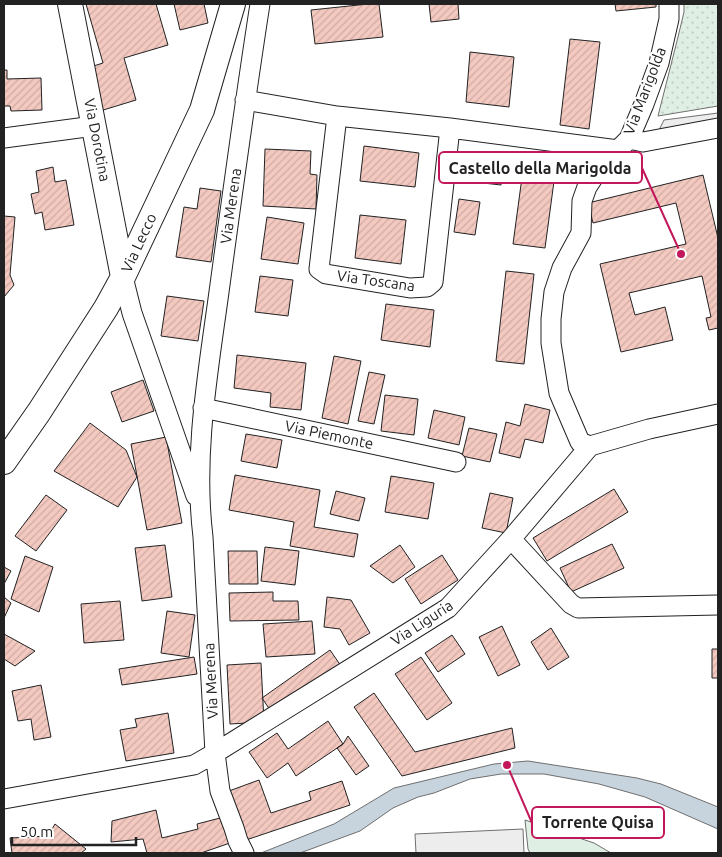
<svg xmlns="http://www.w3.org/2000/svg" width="722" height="857" font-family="Ubuntu,sans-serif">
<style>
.grass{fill:#e0efe3;stroke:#6f6f6f}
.park{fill:url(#park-dots);stroke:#6f6f6f}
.parking{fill:#ededed;stroke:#6f6f6f}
.water{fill:#c7d3dd;stroke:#6f6f6f}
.building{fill:url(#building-hatch);stroke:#222}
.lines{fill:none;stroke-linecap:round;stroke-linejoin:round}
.minor-casing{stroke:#222;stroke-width:21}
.major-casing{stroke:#222;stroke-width:26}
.minor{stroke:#fff;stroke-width:19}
.major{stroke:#fff;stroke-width:24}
.labels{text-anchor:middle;stroke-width:4;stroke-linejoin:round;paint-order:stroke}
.street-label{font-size:15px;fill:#222;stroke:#fff}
.leader{fill:none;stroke:#c2185b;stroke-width:2}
.callout-dot{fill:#c2185b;stroke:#fff;stroke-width:2}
.callout{fill:#fff;stroke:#c2185b;stroke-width:2}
.callout-label{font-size:16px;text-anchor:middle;font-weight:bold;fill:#222}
</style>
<defs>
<pattern id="park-dots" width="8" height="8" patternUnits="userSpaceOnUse" patternTransform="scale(1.25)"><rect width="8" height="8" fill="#e0efe3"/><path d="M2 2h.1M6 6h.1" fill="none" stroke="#c0cdc2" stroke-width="1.8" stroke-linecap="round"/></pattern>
<pattern id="building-hatch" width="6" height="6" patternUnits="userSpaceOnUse" patternTransform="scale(1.25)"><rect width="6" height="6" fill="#f3c9c0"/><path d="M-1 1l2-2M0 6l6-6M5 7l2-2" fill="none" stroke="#d0aca5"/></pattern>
</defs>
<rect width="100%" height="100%" fill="#fff"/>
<path class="grass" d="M525,820l69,23 17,10h-81l-2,-4z"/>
<path class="park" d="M684,4h34v102l-60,10 20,-79 6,-25z"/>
<path class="parking" d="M718,113v6l-59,11 5,-10z
M523,829l1,24h-108l-1,-19z"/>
<path class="water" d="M528,761l109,17 24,6 57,23v22l-73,-32 -46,-13 -55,-10h-43l-31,5 -36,14 -16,4 -25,11 -33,23 -60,22h-39l73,-29 60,-36 100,-24z"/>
<path class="building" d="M86,4h70l12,41 -44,13 12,42 -36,11 -13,-43 16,-5z
M174,4h30l4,19 -28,7z
M368,4h11l4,33 -68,7 -4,-34z
M429,4h29l1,15 -28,3z
M615,4h41v3l-40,4z
M570,39l30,3 -11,87 -29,-4z
M470,52l44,5 -5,50 -43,-5z
M4,70h3v9l34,-1 1,32 -31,1 -1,-5h-6z
M364,146l55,7 -4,34 -55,-6z
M265,149l46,2 -1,23 7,1 -1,34 -53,-3z
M468,155l36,4 -3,26 -36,-4z
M525,155l32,4 -12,89 -32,-4z
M53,167l2,15 11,-2 8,45 -29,5 -3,-18 -7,2 -4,-20 8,-2 -3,-21z
M703,175l15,63v90l-9,2 -3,-12 5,-1 -9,-41 -73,17 6,22 30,-8 8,33 -52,12 -21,-88 86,-20 -10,-41 -83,20 -5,-20z
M200,188l21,3 -10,71 -35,-5 8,-50 13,2z
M459,199l21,3 -5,33 -21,-3z
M360,215l46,5 -5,44 -46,-6z
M4,216l11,1 -5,58 4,10 -10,12z
M267,217l37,6 -6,41 -37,-5z
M506,271l28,3 -10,90 -28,-3z
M260,276l33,4 -5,36 -33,-4z
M167,296l37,5 -6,40 -37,-5z
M386,304l48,6 -4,37 -49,-7z
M237,355l69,8 -5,47 -31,-3 1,-14 -37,-5z
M334,356l27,5 -13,63 -26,-6z
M369,372l16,3 -11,49 -16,-3z
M143,380l11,31 -32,11 -11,-30z
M385,395l33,4 -4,36 -33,-4z
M525,404l25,6 -7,33 -18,-4 -5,19 -21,-5 7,-31 14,4z
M434,410l31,7 -6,28 -31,-7z
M90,423l36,27 11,27 -19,30 -64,-36z
M469,428l28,6 -7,28 -28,-6z
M246,434l36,6 -5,28 -36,-7z
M166,437l16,86 -35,7 -16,-86z
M235,475l85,15 -6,37 44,7 -4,23 -64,-11 4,-24 -65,-12z
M391,476l43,7 -6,36 -43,-7z
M614,489l14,23 -81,49 -14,-23z
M336,491l29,7 -6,23 -29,-7z
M490,493l23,5 -7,35 -24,-5z
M46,495l21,15 -31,41 -21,-15z
M612,544l12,24 -53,24 -11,-24z
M165,545l7,52 -30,4 -7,-53z
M400,545l15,22 -22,16 -23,-17z
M265,547l34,4 -4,34 -34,-4z
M228,551h29l1,33h-29z
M442,555l16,25 -37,24 -16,-25z
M25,556l28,11 -14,45 -28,-13z
M4,567l7,4 -7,13z
M273,592v9h25l1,19 -69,1 -1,-28z
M4,597l7,6 -7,15z
M327,597l24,3 19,33 -21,12 -9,-16 -16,-2z
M120,601l4,39 -40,3 -3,-39z
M167,611l28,4 -6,42 -28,-4z
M312,621l3,33 -49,3 -3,-33z
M502,626l18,39 -22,11 -19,-39z
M551,628l18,29 -21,13 -17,-28z
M4,634l31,17 -20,15 -11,-7z
M452,635l13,19 -27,18 -13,-19z
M712,649h6v29h-6z
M330,650l11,16 -69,47 -10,-15z
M194,657l3,17 -75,11 -3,-16z
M421,657l31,46 -25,17 -32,-46z
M261,663l3,59 -34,2 -3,-59z
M41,685l10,52 -17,3 -3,-21 -13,2 -6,-30z
M374,693l41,59 97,-24 3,20 -113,28 -48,-69z
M168,713l6,40 -48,8 -6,-31 17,-3 -2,-8z
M328,721l15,23 -47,32 -8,-13 -21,15 -18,-26 28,-19 11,16z
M348,736l21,30 -13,9 -19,-27 6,-4z
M259,780l12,33 40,-13 -2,-8 33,-11 8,24 -104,35 -17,-49z
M156,810l6,28 36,-9 -1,-5 27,-7 6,26 -29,10h-54l-4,-14 -32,3 1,-21z
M55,824l31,25 -5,4h-69l-2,-15 38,-2z"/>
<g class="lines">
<g class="minor-casing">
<path id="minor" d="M245,100l92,16 113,12 168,22
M337,116l-18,153 7,5 84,14 17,-1 6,-5 17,-154
M4,138l90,-12
M629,139l14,3 75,-14
M123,277l9,36 64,183
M203,408l253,54
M590,446l-10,-4 -21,-49 -8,-50v-24l3,-27 8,-24 19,-35 1,-32 5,-14 11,-17 31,-31 15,-35 15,-41 10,-44v-15
M590,446l59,-17 69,-15
M511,539l60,65 7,4 140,-3
M4,799l190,-34 21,-12 233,-145 63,-69 79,-93
M244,853l-6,-12 -4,-13 -14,-37 -5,-38 -12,-216c-10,-82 5,-164 16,-245 13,-96 26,-192 41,-288"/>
</g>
<g class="major-casing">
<path id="major" d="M70,4l53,273
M4,462l35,-50 67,-104 17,-31 79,-167 31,-106"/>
</g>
<use href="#minor" class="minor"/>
<use href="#major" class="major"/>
</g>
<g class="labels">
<g class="street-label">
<text transform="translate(645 91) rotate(-69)" y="5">Via Marigolda</text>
<text transform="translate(97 140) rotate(79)" y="5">Via Dorotina</text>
<text transform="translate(231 206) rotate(-82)" y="5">Via Merena</text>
<text transform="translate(139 243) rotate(-65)" y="5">Via Lecco</text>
<text transform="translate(376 281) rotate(8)" y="5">Via Toscana</text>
<text transform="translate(329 435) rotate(12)" y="5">Via Piemonte</text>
<text transform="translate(422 623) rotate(-33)" y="5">Via Liguria</text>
<text transform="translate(211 681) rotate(-93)" y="5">Via Merena</text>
</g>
</g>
<path class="leader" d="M681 254L642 168M507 765L532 823"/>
<g class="callout-dot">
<circle cx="681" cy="254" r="5"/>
<circle cx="507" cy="765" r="5"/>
</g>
<g class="callout">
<rect x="439" y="152" width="203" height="31" rx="5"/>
<rect x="532" y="807" width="132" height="31" rx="5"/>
</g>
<g class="callout-label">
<text x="540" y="174">Castello della Marigolda</text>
<text x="598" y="828">Torrente Quisa</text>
</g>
<rect width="722" height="857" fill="none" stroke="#222222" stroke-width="10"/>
<path d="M12 837v8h124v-8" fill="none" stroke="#222222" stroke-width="2.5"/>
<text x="20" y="837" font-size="15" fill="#222222" stroke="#ffffff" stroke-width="4" paint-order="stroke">50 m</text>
</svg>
